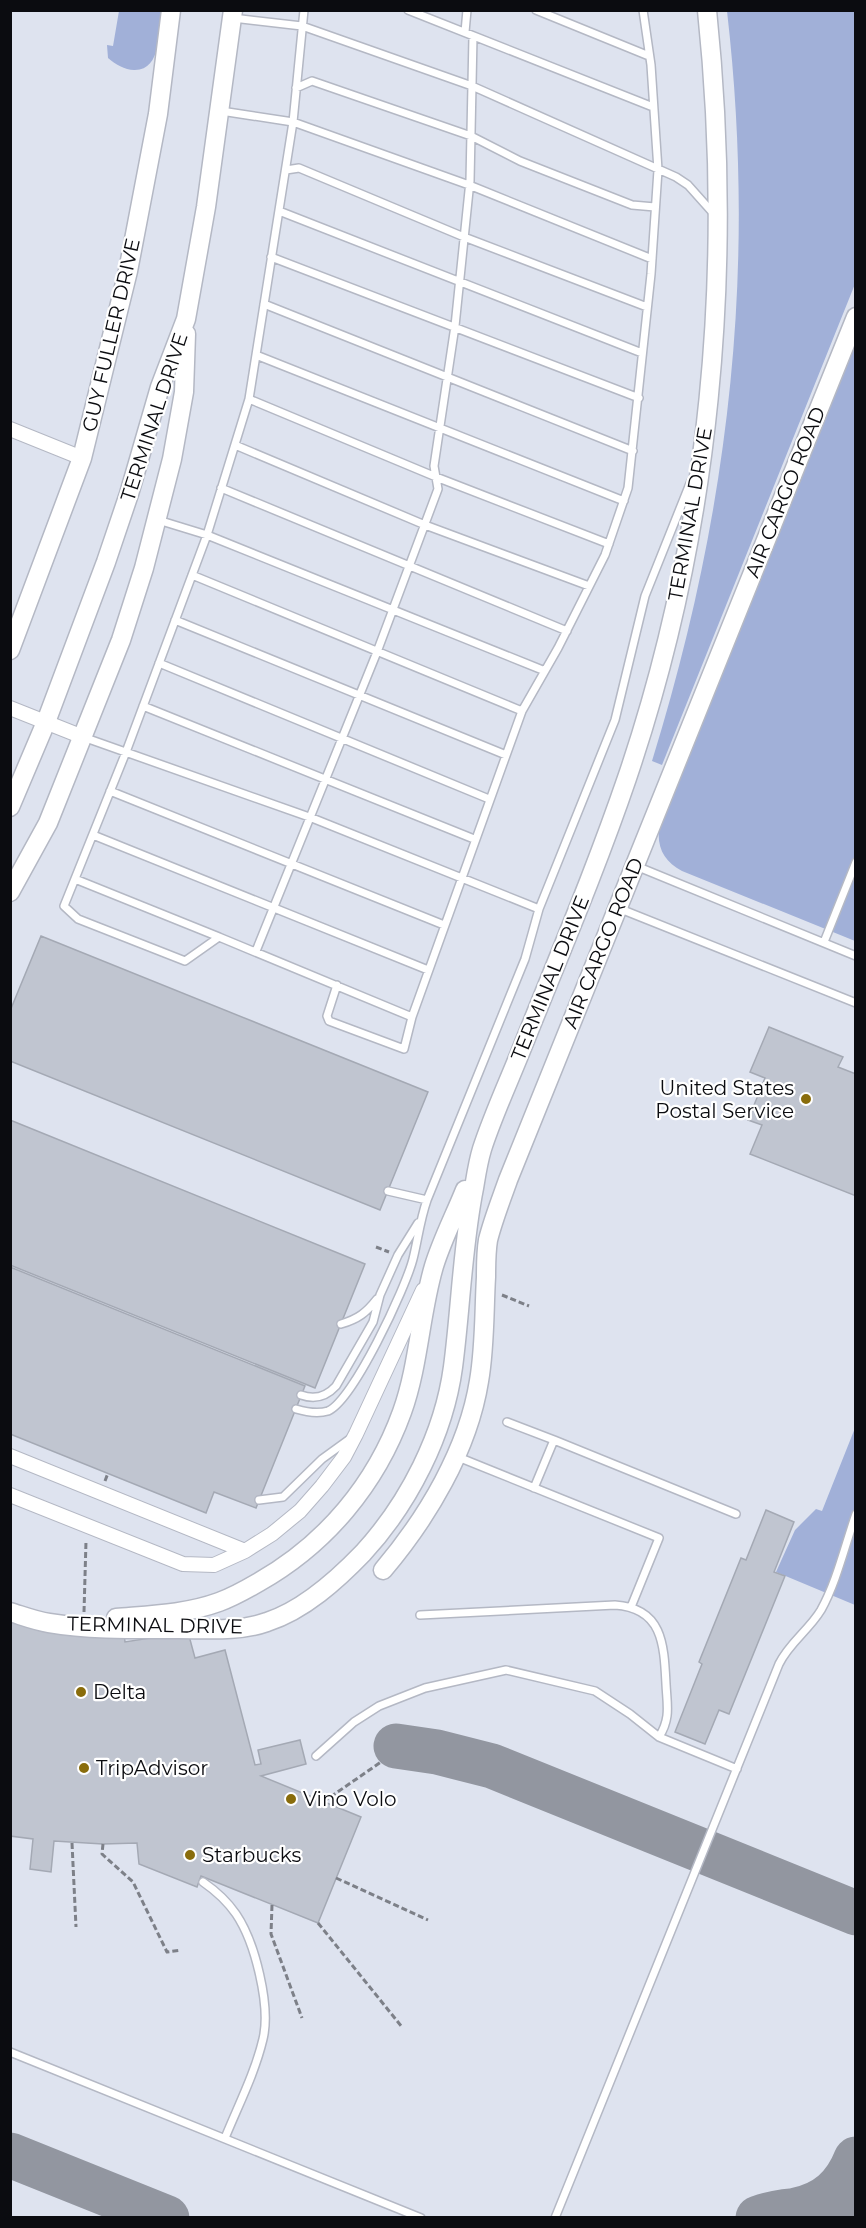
<svg xmlns="http://www.w3.org/2000/svg" width="866" height="2228" font-family="Montserrat,sans-serif">
<style>
.green{fill:#a1b0d8}
.lines{fill:none;stroke-linecap:round;stroke-linejoin:round}
.taxiway{stroke:#9296a0;stroke-width:45}
.building{fill:#c0c5d0;stroke:#a4a9b4;stroke-width:1.5}
.lane-casing{stroke:#b4b8c4;stroke-width:10}
.street-casing{stroke:#b4b8c4;stroke-width:16}
.secondary-casing{stroke:#b4b8c4;stroke-width:21}
.path{stroke:#7d8088;stroke-width:3;stroke-dasharray:6 3;stroke-linecap:butt}
.lane{stroke:#fff;stroke-width:7}
.street{stroke:#fff;stroke-width:14}
.secondary{stroke:#fff;stroke-width:18}
.poi-dot{fill:#896c0b;stroke:#fff;stroke-width:2}
.labels{text-anchor:middle;stroke-width:4.5;stroke-linejoin:round;paint-order:stroke}
.street-label{font-size:20px;fill:#0b0c10;stroke:#fff}
.poi-label{font-size:20px;fill:#0b0c10;stroke:#fff;text-anchor:start}
</style>
<rect width="100%" height="100%" fill="#dee3ef"/>
<path class="green" d="M119,11h42c-2,18 1,60 -27,59 -9,0 -19,-6 -26,-12l-1,-13 6,1z
M727,11h128v273l-193,481 -10,-4c77,-249 105,-490 75,-750z
M855,339v602l-173,-70c-17,-9 -25,-22 -23,-42z
M855,1428v177l-79,-33 19,-42 21,-21 6,2z"/>
<g class="lines">
<path class="taxiway" d="M396,1746l41,6 55,14 364,147
M10,2155l157,63
M796,2210c30,-6 49,-23 60,-51
M758,2218c30,-10 58,-10 87,0"/>
</g>
<path class="building" d="M41,936l387,156 -48,118 -370,-149v-50z
M769,1027l74,30 -5,10 18,7v122l-106,-42 12,-29 -14,-5 17,-42 -15,-6z
M10,1120l355,144 -50,124 -305,-123z
M10,1267l295,119 -49,122 -42,-16 -8,21 -196,-79z
M766,1510l28,12 -20,50 11,4 -56,138 -10,-4 -14,34 -30,-12 27,-68 -3,-2 42,-104 5,2z
M10,1619l114,14 1,9 63,-10 7,26 30,-8 30,115 6,-1 -3,-14 42,-10 6,24 -45,12 100,41 -43,106 -117,-47 -4,11 -58,-23 -2,-21 -34,1 -49,-3 -3,31 -21,-3 3,-30 -23,-3z"/>
<g class="lines">
<g class="lane-casing">
<path id="lane" d="M408,10l245,97
M536,10l113,46
M233,18l69,8 170,60 204,91 12,8 25,28
M465,32l2,-22
M296,88l16,-7 159,55 49,25 112,44 23,2
M221,111l72,11 11,-112
M286,170l13,-2 165,69 183,70
M279,211l363,142
M271,257l368,141
M264,304l369,147
M256,355l368,146
M249,399l187,78 173,67
M235,445l190,80 164,61
M221,488l346,143
M158,520l49,15 42,-136 44,-277 176,63 183,74
M192,575l330,136
M175,620l331,135
M159,663l330,136
M545,671l-338,-136 -81,217 -62,154 14,13 107,42 34,-24 193,80 110,-306 36,-63 47,-93 23,-67 23,-214 7,-104 -7,-105 -8,-55
M143,706l331,133
M83,737l229,81 227,91
M110,791l334,134
M93,835l335,135
M636,866l220,90
M75,879l144,58
M618,908l238,95
M824,942l32,-80
M256,951l121,-299 61,-163 -4,-23 21,-140 15,-145 3,-145
M337,985l-10,31 2,5 75,28 8,-32
M388,1191l39,9
M341,1324c17,-5 25,-11 36,-25
M301,1395c14,5 25,2 35,-9l37,-64 7,-27 18,-40 20,-32
M296,1409c10,3 22,5 32,2 25,-10 78,-124 85,-152 5,-20 7,-39 14,-59l98,-241 14,-50 76,-189 30,-124 46,-115
M507,1422l47,18
M458,1457l201,81 -28,69
M534,1488l20,-48 182,74
M259,1500l24,-3 39,-38 29,-21
M420,1615l195,-10c48,3 49,40 51,79 1,21 5,34 -7,53
M316,1756l38,-34 25,-16 46,-18 81,-18 89,21 35,23 29,23 78,32
M203,1882c13,9 24,19 33,32 19,28 35,92 27,125 -8,34 -25,67 -38,99
M10,2052l411,166
M555,2218l224,-554c10,-21 30,-34 42,-54 16,-29 24,-65 35,-96"/>
</g>
<g class="street-casing">
<path id="street" d="M10,429l72,29
M10,708l73,29
M10,1456l235,95
M10,1495l173,69 31,1 31,-14 27,-17 28,-23 22,-25 22,-29 12,-23 67,-144"/>
</g>
<g class="secondary-casing">
<path id="secondary" d="M10,650l72,-192 46,-187 30,-157 13,-104
M10,807l36,-85 60,-160 23,-68 31,-107 26,-68 20,-112 27,-197
M10,892l38,-69 73,-183 23,-72 28,-109 12,-67 2,-58
M383,1570c44,-52 85,-120 96,-189 6,-34 5,-69 7,-104 0,-12 0,-25 2,-37 5,-20 13,-40 20,-60l348,-863
M10,1612c13,4 26,9 39,11 42,7 86,6 129,6 29,0 61,3 89,-7 37,-12 70,-42 96,-69 46,-50 81,-119 90,-186 8,-60 9,-119 21,-179 2,-12 4,-26 8,-39 11,-34 27,-68 40,-101 36,-90 74,-179 105,-270 84,-247 107,-509 80,-768
M116,1618c35,-3 70,-4 103,-16 14,-5 28,-13 40,-20 67,-38 117,-98 143,-170 17,-47 18,-99 32,-146 8,-26 21,-51 31,-76"/>
</g>
<path class="path" d="M376,1247l13,5
M502,1295l27,11
M105,1481l3,-8
M84,1612l2,-71
M323,1802l58,-40
M72,1843l4,84
M103,1844l-1,10 31,28 34,70 14,-2
M336,1878l92,42
M272,1905l-1,29 31,84
M318,1923l84,104"/>
<use href="#lane" class="lane"/>
<use href="#street" class="street"/>
<use href="#secondary" class="secondary"/>
</g>
<g class="poi-dot">
<circle cx="806" cy="1099" r="6"/>
<circle cx="81" cy="1692" r="6"/>
<circle cx="84" cy="1768" r="6"/>
<circle cx="291" cy="1799" r="6"/>
<circle cx="190" cy="1855" r="6"/>
</g>
<g class="labels">
<g class="street-label">
<text transform="translate(111 335) rotate(-77)" y="7">GUY FULLER DRIVE</text>
<text transform="translate(154 417) rotate(-72)" y="7">TERMINAL DRIVE</text>
<text transform="translate(785 492) rotate(-68)" y="7">AIR CARGO ROAD</text>
<text transform="translate(690 514) rotate(-80)" y="7">TERMINAL DRIVE</text>
<text transform="translate(603 943) rotate(-68)" y="7">AIR CARGO ROAD</text>
<text transform="translate(550 978) rotate(-68)" y="7">TERMINAL DRIVE</text>
<text transform="translate(155 1625) rotate(1)" y="7">TERMINAL DRIVE</text>
</g>
<g class="poi-label">
<text x="794" y="1095" text-anchor="end">United States<tspan x="794" dy="23">Postal Service</tspan></text>
<text x="93" y="1699">Delta</text>
<text x="96" y="1775">TripAdvisor</text>
<text x="303" y="1806">Vino Volo</text>
<text x="202" y="1862">Starbucks</text>
</g>
</g>
<rect width="866" height="2228" fill="none" stroke="#0b0c10" stroke-width="24"/>
</svg>
